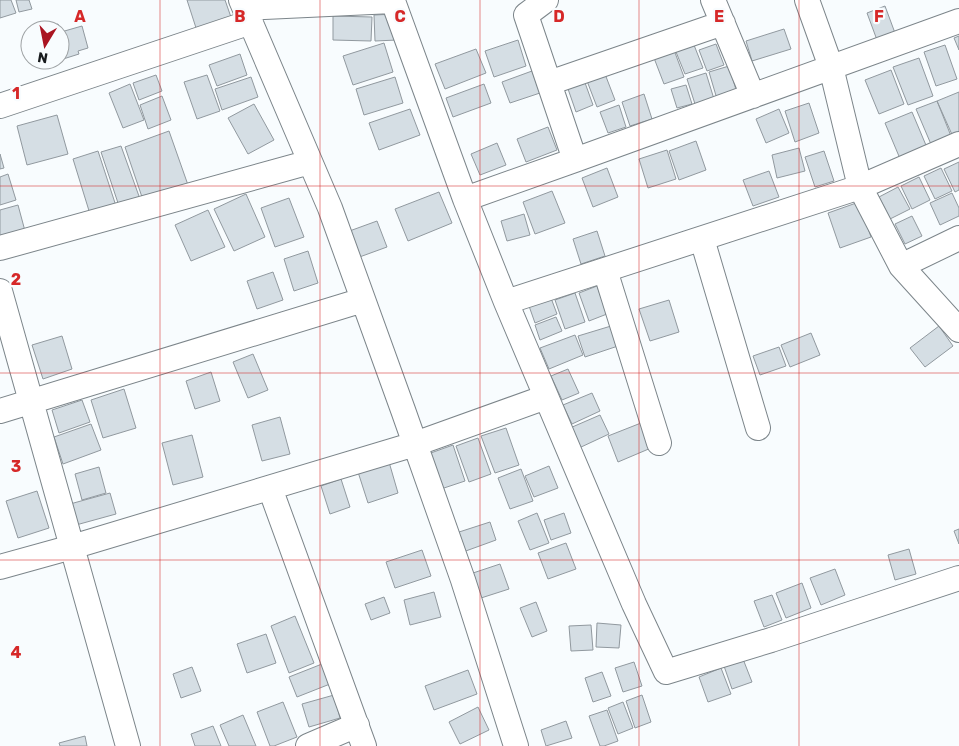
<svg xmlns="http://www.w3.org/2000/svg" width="959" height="746" font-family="Rubik,sans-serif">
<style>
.building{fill:#d5dee4;stroke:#91999f}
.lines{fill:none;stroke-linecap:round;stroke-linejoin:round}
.minor-casing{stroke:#7c858a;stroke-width:26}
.minor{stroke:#fff;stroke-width:24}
.grid{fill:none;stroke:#d62828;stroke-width:1;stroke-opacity:0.55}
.grid-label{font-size:16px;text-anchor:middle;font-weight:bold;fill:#d62828;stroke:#f8fcfe;stroke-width:4.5;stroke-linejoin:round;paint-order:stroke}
</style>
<rect width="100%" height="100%" fill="#f8fcfe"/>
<path class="building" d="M0,0h11l5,13 -16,5z
M16,0h13l3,9 -13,3z
M187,0h38l7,20 -35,11z
M885,6l10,27 -18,7 -10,-27z
M396,14l1,26 -22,1 -1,-26z
M333,16l39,1 -1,24 -38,-1z
M58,24l3,8 21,-6 6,22 -10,3 1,3 -19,6v-30h-18v-1z
M784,29l7,20 -39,12 -6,-20z
M959,36v14l-5,-12z
M518,40l8,26 -32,11 -9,-26z
M384,43l9,29 -40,13 -10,-29z
M716,44l8,21 -17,6 -8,-21z
M694,45l9,23 -18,6 -9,-22z
M945,45l12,34 -21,7 -12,-34z
M476,49l10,24 -41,16 -10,-25z
M674,50l10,27 -20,7 -10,-26z
M240,54l7,21 -30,11 -8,-21z
M919,58l14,38 -25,9 -15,-38z
M729,66l8,27 -20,6 -8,-27z
M891,70l13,34 -25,10 -14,-34z
M532,71l8,22 -30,10 -8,-21z
M706,73l8,26 -19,5 -8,-25z
M605,74l10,26 -18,7 -10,-26z
M156,75l6,16 -23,9 -6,-17z
M207,75l13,36 -23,8 -13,-37z
M251,77l7,20 -36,13 -7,-21z
M395,77l8,26 -39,12 -8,-26z
M584,80l9,25 -17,7 -9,-26z
M130,84l14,36 -21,8 -14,-35z
M484,84l7,19 -38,14 -7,-19z
M686,85l6,19 -15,4 -6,-19z
M959,92v44l-5,3 -17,-38z
M644,94l8,25 -22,7 -8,-24z
M162,96l9,24 -23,9 -8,-24z
M937,101l16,40 -20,8 -17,-40z
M809,103l10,30 -24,9 -10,-31z
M254,104l20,36 -26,14 -20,-36z
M619,105l7,22 -18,6 -8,-21z
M410,109l10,26 -41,15 -10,-27z
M779,109l10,24 -23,10 -10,-24z
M912,112l16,38 -27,11 -16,-38z
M57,115l11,39 -41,11 -10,-39z
M548,127l9,23 -31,12 -9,-23z
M169,131l19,54 -45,15 -18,-53z
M696,141l10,29 -27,10 -10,-29z
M497,143l9,22 -26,10 -9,-21z
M121,146l19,53 -21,7 -18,-54z
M799,148l6,23 -28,7 -5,-23z
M667,150l9,29 -28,9 -9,-29z
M98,151l18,55 -26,8 -17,-55z
M824,151l10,30 -19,6 -10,-30z
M0,154l4,14 -4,1z
M959,162v28l-4,2 -11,-23z
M607,168l11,29 -25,10 -11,-29z
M941,168l11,23 -17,8 -11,-23z
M769,171l10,26 -26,9 -10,-26z
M8,174l8,26 -16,5v-28z
M919,177l11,23 -18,9 -11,-23z
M898,187l12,22 -20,10 -11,-22z
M552,191l13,32 -30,11 -12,-32z
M439,192l13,31 -44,18 -13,-32z
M952,193l7,15v8l-19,9 -10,-22z
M246,194l19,43 -31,14 -20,-42z
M289,198l15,39 -29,10 -14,-39z
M859,202l12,35 -31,11 -12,-35z
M18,205l7,26 -25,7v-28z
M208,210l17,37 -34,14 -16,-36z
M524,214l6,21 -23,6 -6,-20z
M912,216l10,20 -17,8 -10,-20z
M377,221l10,26 -33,12 -10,-26z
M597,231l8,25 -24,8 -8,-25z
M308,251l10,32 -24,8 -10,-32z
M273,272l10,28 -26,9 -10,-28z
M597,286l10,28 -18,7 -10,-28z
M575,293l10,29 -20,7 -10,-29z
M551,298l6,16 -22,9 -6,-17z
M669,300l10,32 -29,9 -11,-32z
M556,317l6,14 -22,9 -5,-15z
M611,326l7,20 -33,11 -7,-21z
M939,326l14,20 -28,21 -15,-19z
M811,333l9,22 -30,12 -9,-22z
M575,335l8,20 -34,14 -9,-21z
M62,336l10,33 -29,10 -11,-34z
M779,347l7,19 -26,9 -7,-19z
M253,354l15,36 -20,8 -15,-36z
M568,369l11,24 -17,7 -11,-24z
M211,372l9,29 -25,8 -9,-28z
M124,389l12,39 -33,10 -12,-38z
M592,393l8,18 -28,13 -9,-19z
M82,400l8,22 -31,11 -7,-23z
M600,415l9,19 -30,14 -9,-20z
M280,417l10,37 -28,7 -10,-36z
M641,423l10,25 -33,14 -10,-26z
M91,424l10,26 -38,14 -9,-27z
M506,428l13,37 -24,8 -14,-37z
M192,435l11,42 -30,8 -11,-42z
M478,438l13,36 -22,8 -13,-36z
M453,445l12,36 -24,8 -13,-35z
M389,462l9,31 -30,10 -10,-31z
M549,466l9,22 -24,9 -9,-21z
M99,467l7,26 -24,7 -7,-26z
M521,469l12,32 -23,8 -12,-31z
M341,479l9,28 -20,7 -9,-28z
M37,491l12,37 -31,10 -12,-37z
M110,493l6,21 -40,11 -6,-21z
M537,513l12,30 -19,7 -12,-29z
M564,513l7,20 -20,7 -7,-20z
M490,522l6,18 -33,12 -7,-19z
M959,529v15l-5,-13z
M566,543l10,26 -28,10 -10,-26z
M909,549l7,25 -21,6 -7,-25z
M422,550l9,26 -36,12 -9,-26z
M500,564l9,25 -28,9 -8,-25z
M835,569l10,26 -24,10 -11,-27z
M802,583l9,25 -25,10 -10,-25z
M434,592l7,25 -31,8 -6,-25z
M772,595l10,25 -18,7 -10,-26z
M384,597l6,16 -19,7 -6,-16z
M536,602l11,29 -15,6 -12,-29z
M295,616l19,47 -25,10 -18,-47z
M597,623l24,2 -2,23 -23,-1z
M591,625l2,25 -22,1 -2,-25z
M266,634l10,29 -29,10 -10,-29z
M743,659l9,23 -20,7 -8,-23z
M634,662l8,24 -19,6 -8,-24z
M322,664l8,20 -33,13 -8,-20z
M192,667l9,24 -20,7 -8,-24z
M721,668l10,26 -23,8 -9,-25z
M468,670l9,24 -43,16 -9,-24z
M602,672l9,24 -18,6 -8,-24z
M334,695l6,23 -31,9 -7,-23z
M642,695l9,27 -16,6 -9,-27z
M283,702l14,35 -23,9h-4l-13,-34z
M623,702l10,26 -15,6 -10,-26z
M478,707l11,23 -29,14 -11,-22z
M607,710l11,31 -14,5h-4l-11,-30z
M243,715l13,31h-27l-9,-21z
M566,721l6,17 -26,8 -5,-16z
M213,726l8,20h-26l-4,-12z
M85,736l2,10h-27l-1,-3z"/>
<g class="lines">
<g class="minor-casing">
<path id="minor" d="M241,0l89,208 73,202 60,170 53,166
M546,0l-20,15 49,145
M713,0l40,96
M807,0l24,67 29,120 99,-43
M245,8l148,-7 72,198 41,103 128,302 32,68 105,-32 188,-62
M549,83l174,-60
M0,106l251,-84
M465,199l110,-39 384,-139
M702,239l56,189
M0,248l310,-86
M901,266l58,-28
M605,270l54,173
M0,291l128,455
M506,302l354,-115 41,79 58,64
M0,411l363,-111
M270,488l94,258
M0,567l72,-20 343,-103 131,-47
M308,746l49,-21"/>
</g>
<use href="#minor" class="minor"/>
</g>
<path class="grid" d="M160,0v746M320,0v746M480,0v746M639,0v746M799,0v746M0,186h959M0,373h959M0,560h959"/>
<g class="grid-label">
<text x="80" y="22">A</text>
<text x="240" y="22">B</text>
<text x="400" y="22">C</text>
<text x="559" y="22">D</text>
<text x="719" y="22">E</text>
<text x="879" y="22">F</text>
<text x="16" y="99">1</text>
<text x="16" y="285">2</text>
<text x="16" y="472">3</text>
<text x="16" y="658">4</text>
</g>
<g transform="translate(45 45) rotate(190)"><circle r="24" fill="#f8fcfe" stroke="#9ea2a4"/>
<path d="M0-4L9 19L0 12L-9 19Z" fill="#aa1421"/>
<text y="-8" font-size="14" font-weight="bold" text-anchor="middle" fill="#181b1d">N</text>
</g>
</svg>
